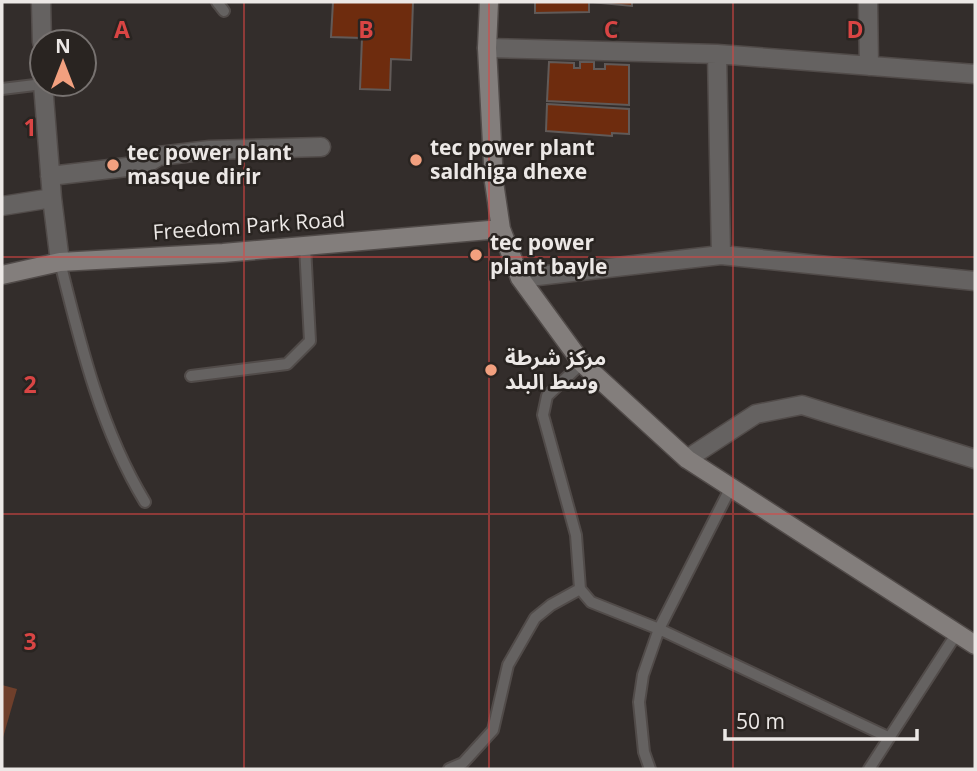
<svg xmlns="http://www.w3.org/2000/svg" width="977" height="771" font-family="'Open Sans','Noto Sans Arabic',sans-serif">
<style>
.green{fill:#6f3f2b}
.building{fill:#6e2c0e;stroke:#615a58;stroke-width:2}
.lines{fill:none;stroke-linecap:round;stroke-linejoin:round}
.lane-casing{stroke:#514b49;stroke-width:14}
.street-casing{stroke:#514b49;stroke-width:21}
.secondary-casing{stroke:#514b49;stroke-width:21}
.lane{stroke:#656261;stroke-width:10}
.street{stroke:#656261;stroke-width:18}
.secondary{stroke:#837e7c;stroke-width:18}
.grid{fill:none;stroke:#d94544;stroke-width:2;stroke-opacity:0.55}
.poi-dot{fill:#f2a07f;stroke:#292421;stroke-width:2.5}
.labels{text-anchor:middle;stroke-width:5;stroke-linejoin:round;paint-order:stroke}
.poi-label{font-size:21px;font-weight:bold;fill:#ece8e6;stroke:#292421;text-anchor:start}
.street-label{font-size:21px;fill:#ece8e6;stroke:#292421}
.grid-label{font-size:23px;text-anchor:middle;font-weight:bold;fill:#d94544;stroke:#292421;stroke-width:5;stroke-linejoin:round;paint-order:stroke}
</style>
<rect width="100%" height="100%" fill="#332d2b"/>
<path class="green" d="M2,685l15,4 -15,52z"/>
<path class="building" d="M333,2h80l-2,58 -20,-1 -1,31 -30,-1 2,-51 -31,-1z
M535,2h54v10l-54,1z
M590,2h42v4z
M549,62l25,1v5h6v-6h14v7h11v-5l24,1v40l-82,-4z
M547,104l82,5v25l-17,-1v3l-66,-5z"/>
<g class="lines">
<g class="lane-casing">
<path id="lane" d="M217,2l7,9
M2,89l41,-5
M60,262c20,81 41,168 85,240
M582,363l-35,33 -4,19 33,120 4,54 11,13 68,27 229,108
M191,376l96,-12 23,-23 -5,-95
M449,769l14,-6 30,-33 15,-65 27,-47 16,-13 29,-16
M650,769l-6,-17 -5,-50 4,-27 16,-46 72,-142
M869,769l88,-136"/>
</g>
<g class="street-casing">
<path id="street" d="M41,2l1,40
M868,2l1,64
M487,48l230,6 258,20
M717,54l4,201
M43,84l9,114 8,64
M50,176l94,-11 15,-9 51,-6 111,-3
M2,206l50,-8
M520,278l201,-23 254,26
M687,459l69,-45 46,-9 173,54"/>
</g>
<g class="secondary-casing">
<path id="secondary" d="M489,2l-2,46 7,134 7,47 19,49 62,85 105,96 288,186
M2,275l58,-13 163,-9 278,-24"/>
</g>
<use href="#lane" class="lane"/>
<use href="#street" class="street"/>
<use href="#secondary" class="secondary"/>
</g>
<path class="grid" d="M244,2v767M489,2v767M733,2v767M2,257h973M2,514h973"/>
<g class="poi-dot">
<circle cx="416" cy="160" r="7"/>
<circle cx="113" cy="165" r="7"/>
<circle cx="476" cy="255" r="7"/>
<circle cx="491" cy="370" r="7"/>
</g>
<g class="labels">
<g class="poi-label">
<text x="430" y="155">tec power plant<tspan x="430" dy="24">saldhiga dhexe</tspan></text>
<text x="127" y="160">tec power plant<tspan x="127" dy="24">masque dirir</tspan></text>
<text x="490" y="250">tec power<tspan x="490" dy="24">plant bayle</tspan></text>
<text x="505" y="365">مركز شرطة<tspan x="505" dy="24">وسط البلد</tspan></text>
</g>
<g class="street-label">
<text transform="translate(249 226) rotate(-4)" y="7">Freedom Park Road</text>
</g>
</g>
<g class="grid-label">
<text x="122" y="38">A</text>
<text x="366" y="38">B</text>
<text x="611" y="38">C</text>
<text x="855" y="38">D</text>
<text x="30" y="136">1</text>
<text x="30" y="393">2</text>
<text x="30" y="650">3</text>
</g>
<rect width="977" height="771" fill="none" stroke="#ece8e6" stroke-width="7"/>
<g transform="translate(63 63)"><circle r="33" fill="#292421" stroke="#777270" stroke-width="2"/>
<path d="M0-5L12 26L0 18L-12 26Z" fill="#f2a07f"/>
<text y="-10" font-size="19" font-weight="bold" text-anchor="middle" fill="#ece8e6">N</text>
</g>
<path d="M725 729v10h192v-10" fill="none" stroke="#ece8e6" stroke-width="3.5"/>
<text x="736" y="729" font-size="21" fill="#ece8e6" stroke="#292421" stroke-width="5" paint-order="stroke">50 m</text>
</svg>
